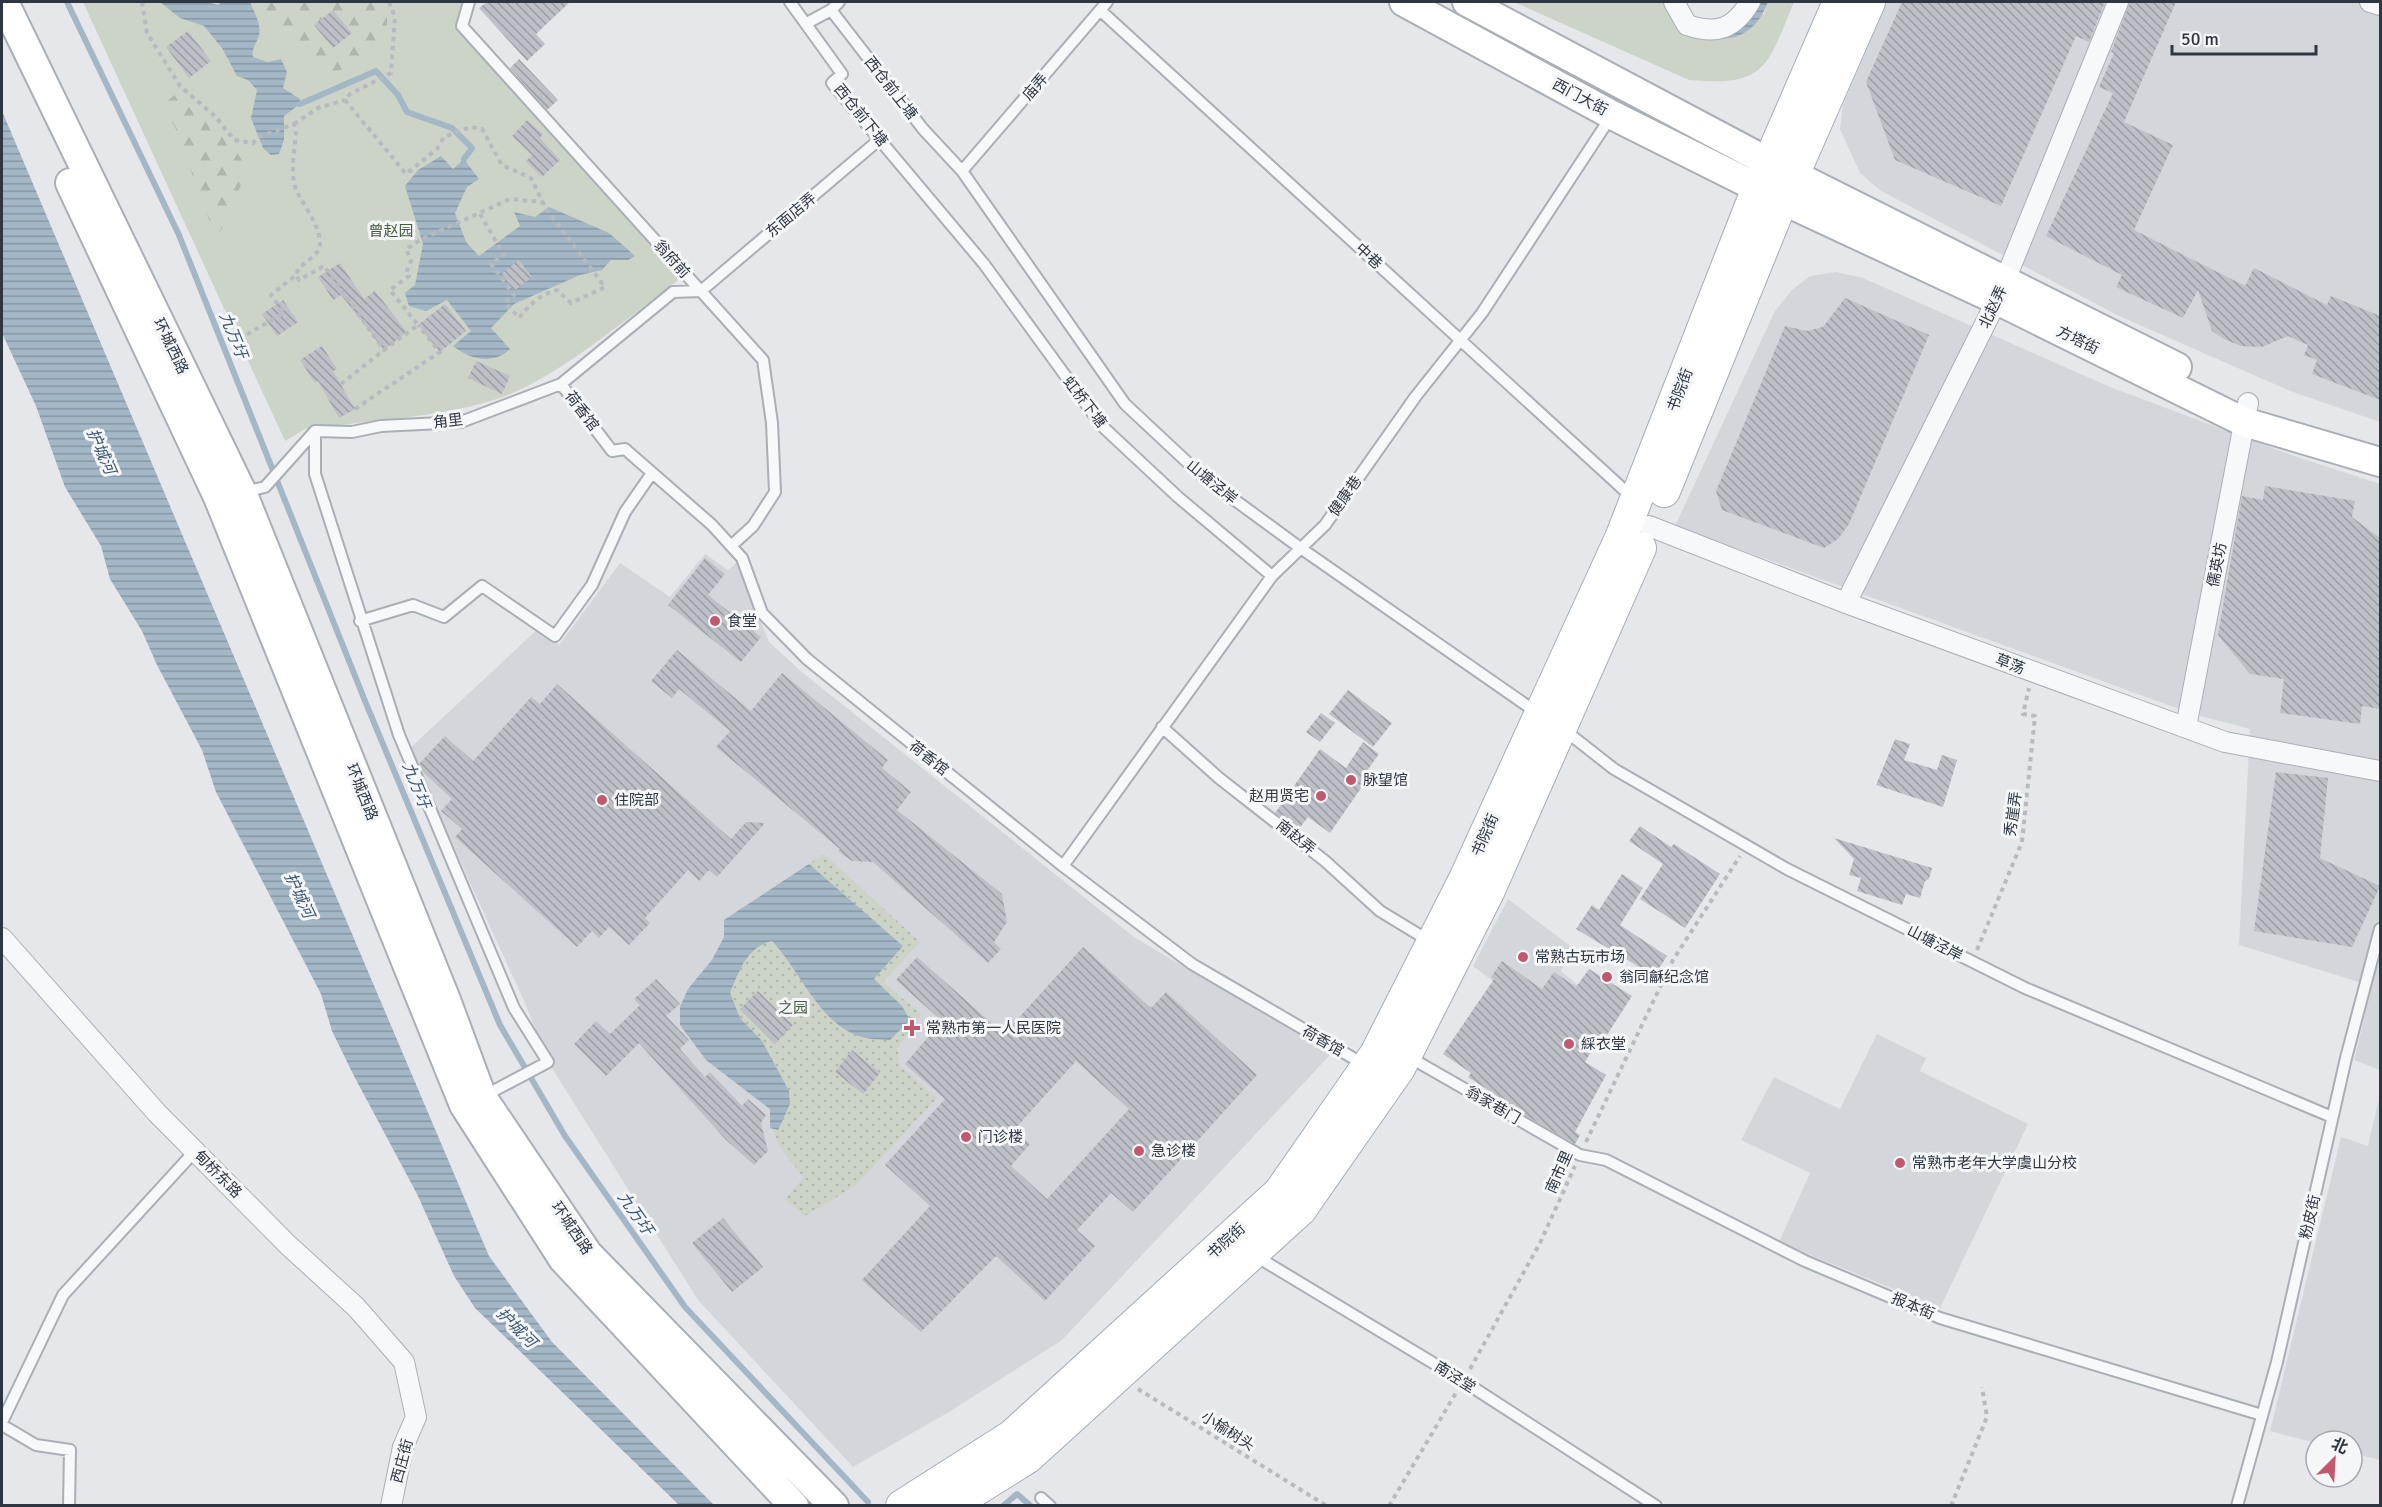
<svg xmlns="http://www.w3.org/2000/svg" width="2382" height="1507" font-family="Signika,'Noto Sans SC',sans-serif">
<style>
.built{fill:#d3d7dc}
.green{fill:#cbd4c7}
.forest{fill:url(#forest-firs)}
.garden{fill:url(#garden-dots)}
.water{fill:url(#water-rules)}
.lines{fill:none;stroke-linecap:round;stroke-linejoin:round}
.stream{stroke:#a4b7c6;stroke-width:6}
.building{fill:url(#building-back-hatch);fill-rule:evenodd}
.lane-casing{stroke:#aaaeb5;stroke-width:14}
.street-casing{stroke:#aaaeb5;stroke-width:22}
.secondary-casing{stroke:#aaaeb5;stroke-width:32}
.primary-casing{stroke:#a5adb5;stroke-width:34}
.path{stroke:#b7babe;stroke-width:4;stroke-dasharray:4.5 4.5;stroke-linecap:butt}
.lane{stroke:#f7f8f9;stroke-width:10}
.street{stroke:#f7f8f9;stroke-width:20}
.secondary{stroke:#fff;stroke-width:28}
.primary{stroke:#fff;stroke-width:32}
.poi-dot{fill:#c0596e;stroke:#f4f6f8;stroke-width:2}
.labels{text-anchor:middle;stroke-width:6;stroke-linejoin:round;paint-order:stroke}
.street-label{font-size:15px;fill:#2e3642;stroke:#f4f6f8}
.park-label{font-size:15px;fill:#445c3d;stroke:#f4f6f8}
.poi-label{font-size:15px;fill:#2e3642;stroke:#f4f6f8;text-anchor:start}
.water-label{font-size:16px;font-style:italic;fill:#3c5771;stroke:#f4f6f8}
</style>
<defs>
<pattern id="forest-firs" width="22" height="20" patternUnits="userSpaceOnUse" patternTransform="scale(1.5)"><rect width="22" height="20" fill="#cbd4c7"/><path d="M5 1l3.5 6h-7zM16 11l3.5 6h-7z" fill="#afb7ac"/></pattern>
<pattern id="garden-dots" width="8" height="8" patternUnits="userSpaceOnUse" patternTransform="scale(1.5)"><rect width="8" height="8" fill="#cbd4c7"/><path d="M2 2h.1M6 6h.1" fill="none" stroke="#afb7ac" stroke-width="1.8" stroke-linecap="round"/></pattern>
<pattern id="water-rules" width="6" height="5" patternUnits="userSpaceOnUse" patternTransform="scale(1.5)"><rect width="6" height="5" fill="#a4b7c6"/><path d="M0 2.5h6" fill="none" stroke="#8696a2"/></pattern>
<pattern id="building-back-hatch" width="6" height="6" patternUnits="userSpaceOnUse" patternTransform="scale(1.5)"><rect width="6" height="6" fill="#bdc1c7"/><path d="M-1 5l2 2M0 0l6 6M5-1l2 2" fill="none" stroke="#9a9ea3"/></pattern>
</defs>
<rect width="100%" height="100%" fill="#e5e7eb"/>
<path class="built" d="M1887,2h470l23,11v409l-90,-31 -171,-75 -238,-125 -21,-18 -20,-44 3,-24z
M1836,272l27,6 247,109 184,69 86,28v586l-26,-10 18,-74 -133,-41 11,-216 -57,-15 -518,-188 100,-215 17,-21 18,-14z
M705,554l23,16 9,-8 32,80 34,31 331,264 197,117 -269,286 -113,72 -96,55 -155,-167 -150,-238 -23,-59 -116,-254 132,-123 18,19 61,-82 50,34z
M1508,899l65,49 -12,23 17,14 -27,41 -78,-60z
M1877,1034l49,24 -6,13 108,53 -88,184 -161,-66 31,-69 -69,-33 33,-63 66,32z
M2380,1094v366l-28,-7v-12h-36v2l-46,-12 71,-294 27,9z"/>
<path class="green" d="M83,2h386l-10,31 222,245c-51,38 -120,97 -178,119 -56,20 -138,24 -198,32l-20,12z
M1514,2h160l13,23 77,-11 4,-12h26c-27,65 -28,85 -105,78z"/>
<path class="forest" d="M264,2h118l5,8v23c-35,33 -56,62 -91,10h-16l-17,-37z
M176,94l26,16 28,31 13,21 3,12 -10,22v16l-17,20 -8,-7 -36,-98 -10,-15 1,-10z"/>
<path class="garden" d="M824,854l96,88 -37,40 38,32 -23,34 1,17 38,33 -82,88 -50,30 -20,-17 19,-22c-19,-22 -33,-37 -34,-68l-64,-49 -26,-35v-18l8,-18 24,-29 12,-23v-17z"/>
<path class="water" d="M160,2h47l11,3 4,-3h28c3,8 12,23 9,33 -2,9 -8,12 -6,22l14,5 14,-3 6,13 -4,16 17,11v5l-16,12v24l-5,14 -8,1 -8,-7 -12,-30 6,-28 -9,-10 -11,-4 -15,-28 -18,-22 -24,-8z
M1750,2h18c-10,27 -30,41 -59,36l-4,-7z
M2,111l487,1145 63,86 162,163h-35l-204,-197 -21,-32 -37,-82 -63,-118 -22,-45 -11,-37 -105,-202 -14,-42 -45,-85 -15,-34 -32,-52 -9,-33 -36,-59 -29,-81 -34,-73z
M441,156l12,13 11,-10 15,20 -12,8 -12,26 11,29 13,14 41,-30 -6,-14 21,5 14,-10 60,26 26,23 -7,4h-17l-9,10 -22,5 -66,29 -23,24 19,21c-16,16 -40,11 -57,-3l18,-15 -24,-31 -21,11 -17,-5 -4,-13 10,-8 8,-41 -18,-58 13,-16z
M809,864l94,82 -29,33 28,27 8,14 -20,20c-9,-1 -19,0 -28,-3 -43,-12 -61,-66 -90,-96 -25,6 -33,30 -42,52l10,25 22,23 27,50 1,13 -12,26 -8,-2v-19l-64,-49 -26,-35v-18l8,-18 24,-29 12,-23v-17z"/>
<g class="lines">
<path class="stream" d="M67,2l112,233 186,466 135,324 65,111 120,171 183,195
M300,104l76,-33 22,24 9,17 45,16 20,20 -8,11
M1003,1506l14,-12 14,12"/>
</g>
<path class="building" d="M487,2h83l-34,32 9,10 -18,17 -48,-53z
M1902,2h203l-16,40 -13,-6 -75,170 -106,-46 -29,-78z
M2130,2h46l-52,120 49,23 -39,85 111,56 9,-18 73,37 4,-9 49,20v84l-68,-26 5,-14 -13,-5 4,-10 -20,-9 -26,11 -21,-1 -17,-7 -12,-8 -14,-41 -15,28 -67,-31 6,-12 -76,-39 67,-143 -14,-6 15,-34 -3,-1z
M333,10l19,23 -19,15 -19,-23z
M188,31l23,30 -22,17 -23,-31z
M519,59l39,41 -11,10 -37,-42z
M527,120l16,14 -3,4 20,22 -18,17 -16,-16 6,-6 -20,-19z
M519,260l13,17 -18,14 -12,-18z
M340,263l24,36 11,-8 32,41 -23,18 -43,-55 -8,5 -15,-23z
M1845,298l84,37 -80,189 -11,15 -14,9 -102,-38 -6,-19 69,-165 22,5 16,-4z
M283,300l15,22 -21,14 -15,-22z
M445,304l21,27 -26,21 -22,-27z
M322,346l15,23 -4,2 22,38 -16,9 -21,-37 -3,2 -15,-23z
M476,361l34,15 -8,18 -34,-16z
M2265,486l90,15 -3,16 28,21v171l-18,-3 -2,18 -80,-11 4,-34 -34,-5 -32,-39 24,-139 21,4z
M705,558l20,16 -17,21 53,42 -20,25 -73,-57z
M677,650l74,61 31,-38 106,87 -6,8 29,24 -14,18 105,84 5,28 -13,20 7,7 -13,14 -115,-101 -21,-1 -14,-10 2,-2 -124,-102 14,-16 -51,-42 -7,9 -21,-17z
M557,684l174,155 15,-17 19,1 -48,54 -8,-7 -10,11 -11,-11 -43,48 5,5 -21,22 -20,-18 -10,11 -7,-7 -15,16 -122,-110 7,-8 -21,-18 11,-12 -29,-27 -4,-8 26,-28 28,25 58,-64 9,7z
M1348,690l44,33 -19,24 -44,-33z
M1321,713l14,10 -15,19 -14,-10z
M1895,739l15,5 -6,16 33,10 5,-15 15,5 -14,47 -67,-22z
M1363,742l16,12 -15,21 4,3 -38,55 -22,-16 -10,13 -23,-17 45,-64 26,19z
M2276,772l52,6 -8,80 60,28 -28,61 -98,-16z
M1640,826l31,21 3,-3 46,30 -35,54 -45,-29 23,-35 -34,-23z
M1834,838l98,30 -3,11 -4,2 -5,17 -14,-4 -4,11 -45,-14 4,-13 -12,-3 5,-16z
M1622,874l21,14 -23,37 47,31 -13,20 -78,-47 16,-24 7,5z
M1083,947l68,61 15,-16 91,83 -124,137 -22,-19 -34,37 18,16 -50,55 -49,-45 -75,76 -59,-52 68,-74 -45,-41 60,-66 -40,-35 37,-43 -46,-41 21,-23 87,77zM1076,1061l53,48 -82,90 -36,-33 19,-22 -16,-14z
M1502,961l40,28 12,-17 22,15 13,-18 43,27 -27,42 -4,-3 -16,27 21,13 -31,57 5,3 -5,9 -76,-44 1,-2 -32,-21 3,-4 -28,-19 51,-75 -3,-2z
M656,979l24,25 -14,12 23,24 -9,9 25,28 5,-5 32,34 6,-7 18,16 -5,8 7,28 -14,14 -29,-26 -86,-96 -33,33 -32,-32 22,-23 14,13 30,-29 -6,-6z
M758,991l35,34 -18,19 -35,-35z
M852,1050l28,23 -17,21 -28,-22z
M723,1218l40,49 -31,25 -40,-49z"/>
<g class="lines">
<g class="lane-casing">
<path id="lane" d="M469,2l-7,24 301,334 9,63 3,69 -22,34 -22,20
M790,2l52,72 -10,9 152,181 118,162 76,71 94,79
M839,2l-8,8 92,119 39,42 163,233 77,72 97,71 240,167
M1101,11l533,488
M807,23l24,-13
M962,171l145,-169
M561,384l51,67 13,-2 87,76 30,33 20,55 45,46 256,207 129,98 173,101
M315,431v43l84,261 115,273 34,54 -64,34
M244,492l21,-5 50,-56 37,1 29,-6 80,-4 100,-38 112,-92 28,-1 179,-152
M360,621l53,-16 31,12 38,-31 73,50 37,-51 33,-73 27,-39
M1162,727l57,51 106,83 55,50 51,31
M1563,729l51,40 173,100 238,119 307,129
M1063,866l209,-290 53,-51 91,-129 66,-83 130,-198
M1409,1057l171,98 26,5 199,101 135,57 322,97
M1254,1255l209,126 193,125
M2,1422l61,-127 132,-144
M2,1425l34,20 34,5 -1,56
M1041,1498l9,8
M2237,1506l40,-144 69,-304 34,-129"/>
</g>
<g class="street-casing">
<path id="street" d="M1674,2l13,23c30,10 47,4 63,-23
M2370,2l10,3
M1649,526l197,77 379,139 155,29
M1846,603l151,-303 121,-298
M2186,727l62,-324
M2,938l155,175 131,132 68,62 48,55 12,55 -13,30 -12,59"/>
</g>
<g class="secondary-casing">
<path id="secondary" d="M4,2l238,490 204,508 36,97 106,157 246,252
M1404,2l208,113 170,85 215,100 247,122 136,40
M1467,2l303,161 407,204
M70,183l148,314 246,608 99,154 231,247"/>
</g>
<g class="primary-casing">
<path id="primary" d="M1664,491l118,-291 87,-198
M902,1506l110,-70 268,-244 96,-138 89,-175 156,-341 137,-350 81,-186
M950,1506l78,-49 272,-247 99,-142 90,-178 151,-342"/>
</g>
<path class="path" d="M142,2l5,31 33,53 36,31 18,23 19,3 6,-6 35,-13 2,7c-1,16 -5,36 -2,52 3,16 25,37 26,60 0,15 -20,18 -24,32
M389,2l6,15 -4,56 -41,21 -5,6 61,74 31,-25 7,-12 26,-10 12,2 20,36 29,13 15,31 59,78 -34,16 -14,-13c-18,5 -27,14 -38,28l-14,-16 9,-7 -23,-31 13,-9 -24,-41
M294,124l24,-16 27,-8
M239,339l45,-26 -13,-18 25,-20 3,5 25,-14 60,84 34,-25 -28,-35 19,-14 -3,-3 5,-12 -5,-12 16,-10 88,-40 31,3
M341,384l43,-34
M355,409l85,-57 -22,-27
M1977,950l45,-108 13,-126 -12,-2 6,-26
M1586,1142l87,-182 67,-104
M1470,1369l70,-126 35,-77
M1138,1389l189,117
M1389,1506l68,-115
M1951,1506l36,-89 -5,-30"/>
<use href="#lane" class="lane"/>
<use href="#street" class="street"/>
<use href="#secondary" class="secondary"/>
<use href="#primary" class="primary"/>
</g>
<g class="poi-dot">
<circle cx="715" cy="621" r="6"/>
<circle cx="1351" cy="780" r="6"/>
<circle cx="1321" cy="796" r="6"/>
<circle cx="602" cy="800" r="6"/>
<circle cx="1523" cy="957" r="6"/>
<circle cx="1607" cy="977" r="6"/>
<path d="M909 1019h6v6h6v6h-6v6h-6v-6h-6v-6h6z"/>
<circle cx="1569" cy="1044" r="6"/>
<circle cx="966" cy="1137" r="6"/>
<circle cx="1139" cy="1151" r="6"/>
<circle cx="1900" cy="1163" r="6"/>
</g>
<g class="labels">
<g class="street-label">
<text transform="translate(1035 87) rotate(-49)" y="5">庙弄</text>
<text transform="translate(891 88) rotate(52)" y="5">西仓前上塘</text>
<text transform="translate(1580 97) rotate(28)" y="5">西门大街</text>
<text transform="translate(861 115) rotate(51)" y="5">西仓前下塘</text>
<text transform="translate(791 215) rotate(-40)" y="5">东面店弄</text>
<text transform="translate(1369 256) rotate(43)" y="5">中巷</text>
<text transform="translate(672 259) rotate(48)" y="5">翁府前</text>
<text transform="translate(1993 307) rotate(-65)" y="5">北赵弄</text>
<text transform="translate(2078 340) rotate(26)" y="5">方塔街</text>
<text transform="translate(171 346) rotate(64)" y="5">环城西路</text>
<text transform="translate(1680 390) rotate(-69)" y="5">书院街</text>
<text transform="translate(1085 402) rotate(52)" y="5">虹桥下塘</text>
<text transform="translate(582 411) rotate(53)" y="5">荷香馆</text>
<text transform="translate(448 421) rotate(-7)" y="5">角里</text>
<text transform="translate(1212 482) rotate(39)" y="5">山塘泾岸</text>
<text transform="translate(1345 496) rotate(-55)" y="5">健康巷</text>
<text transform="translate(2217 565) rotate(-79)" y="5">儒英坊</text>
<text transform="translate(2010 664) rotate(21)" y="5">草荡</text>
<text transform="translate(929 758) rotate(39)" y="5">荷香馆</text>
<text transform="translate(362 792) rotate(68)" y="5">环城西路</text>
<text transform="translate(2013 814) rotate(-82)" y="5">秀崖弄</text>
<text transform="translate(1485 835) rotate(-66)" y="5">书院街</text>
<text transform="translate(1296 837) rotate(39)" y="5">南赵弄</text>
<text transform="translate(1935 943) rotate(27)" y="5">山塘泾岸</text>
<text transform="translate(1323 1041) rotate(30)" y="5">荷香馆</text>
<text transform="translate(1493 1105) rotate(30)" y="5">翁家巷门</text>
<text transform="translate(1559 1172) rotate(-66)" y="5">南市里</text>
<text transform="translate(218 1174) rotate(45)" y="5">甸桥东路</text>
<text transform="translate(2310 1217) rotate(-77)" y="5">粉皮街</text>
<text transform="translate(572 1228) rotate(56)" y="5">环城西路</text>
<text transform="translate(1226 1241) rotate(-42)" y="5">书院街</text>
<text transform="translate(1913 1306) rotate(23)" y="5">报本街</text>
<text transform="translate(1455 1377) rotate(32)" y="5">南泾堂</text>
<text transform="translate(1228 1431) rotate(32)" y="5">小榆树头</text>
<text transform="translate(402 1461) rotate(-75)" y="5">西庄街</text>
</g>
<g class="park-label">
<text x="391" y="236">曾赵园</text>
<text x="793" y="1013">之园</text>
</g>
<g class="poi-label">
<text x="727" y="626">食堂</text>
<text x="1363" y="785">脉望馆</text>
<text x="1309" y="801" text-anchor="end">赵用贤宅</text>
<text x="614" y="805">住院部</text>
<text x="1535" y="962">常熟古玩市场</text>
<text x="1619" y="982">翁同龢纪念馆</text>
<text x="926" y="1033">常熟市第一人民医院</text>
<text x="1581" y="1049">綵衣堂</text>
<text x="978" y="1142">门诊楼</text>
<text x="1151" y="1156">急诊楼</text>
<text x="1912" y="1168">常熟市老年大学虞山分校</text>
</g>
<g class="water-label">
<text transform="translate(234 335) rotate(68)" y="6">九万圩</text>
<text transform="translate(102 451) rotate(66)" y="6">护城河</text>
<text transform="translate(417 785) rotate(68)" y="6">九万圩</text>
<text transform="translate(300 895) rotate(65)" y="6">护城河</text>
<text transform="translate(636 1213) rotate(55)" y="6">九万圩</text>
<text transform="translate(517 1327) rotate(45)" y="6">护城河</text>
</g>
</g>
<rect width="2382" height="1507" fill="none" stroke="#2e3642" stroke-width="6"/>
<g transform="translate(2334 1459) rotate(24)"><circle r="28" fill="#f4f6f8" stroke="#a5a9af" stroke-width="1.5"/>
<path d="M0-4.5L10 22L0 15L-10 22Z" fill="#c0596e"/>
<text y="-9" font-size="16" font-weight="bold" text-anchor="middle" fill="#2e3642">北</text>
</g>
<path d="M2172 45v9h144v-9" fill="none" stroke="#2e3642" stroke-width="3"/>
<text x="2181" y="45" font-size="18" fill="#2e3642" stroke="#f4f6f8" stroke-width="4.5" paint-order="stroke">50 m</text>
</svg>
